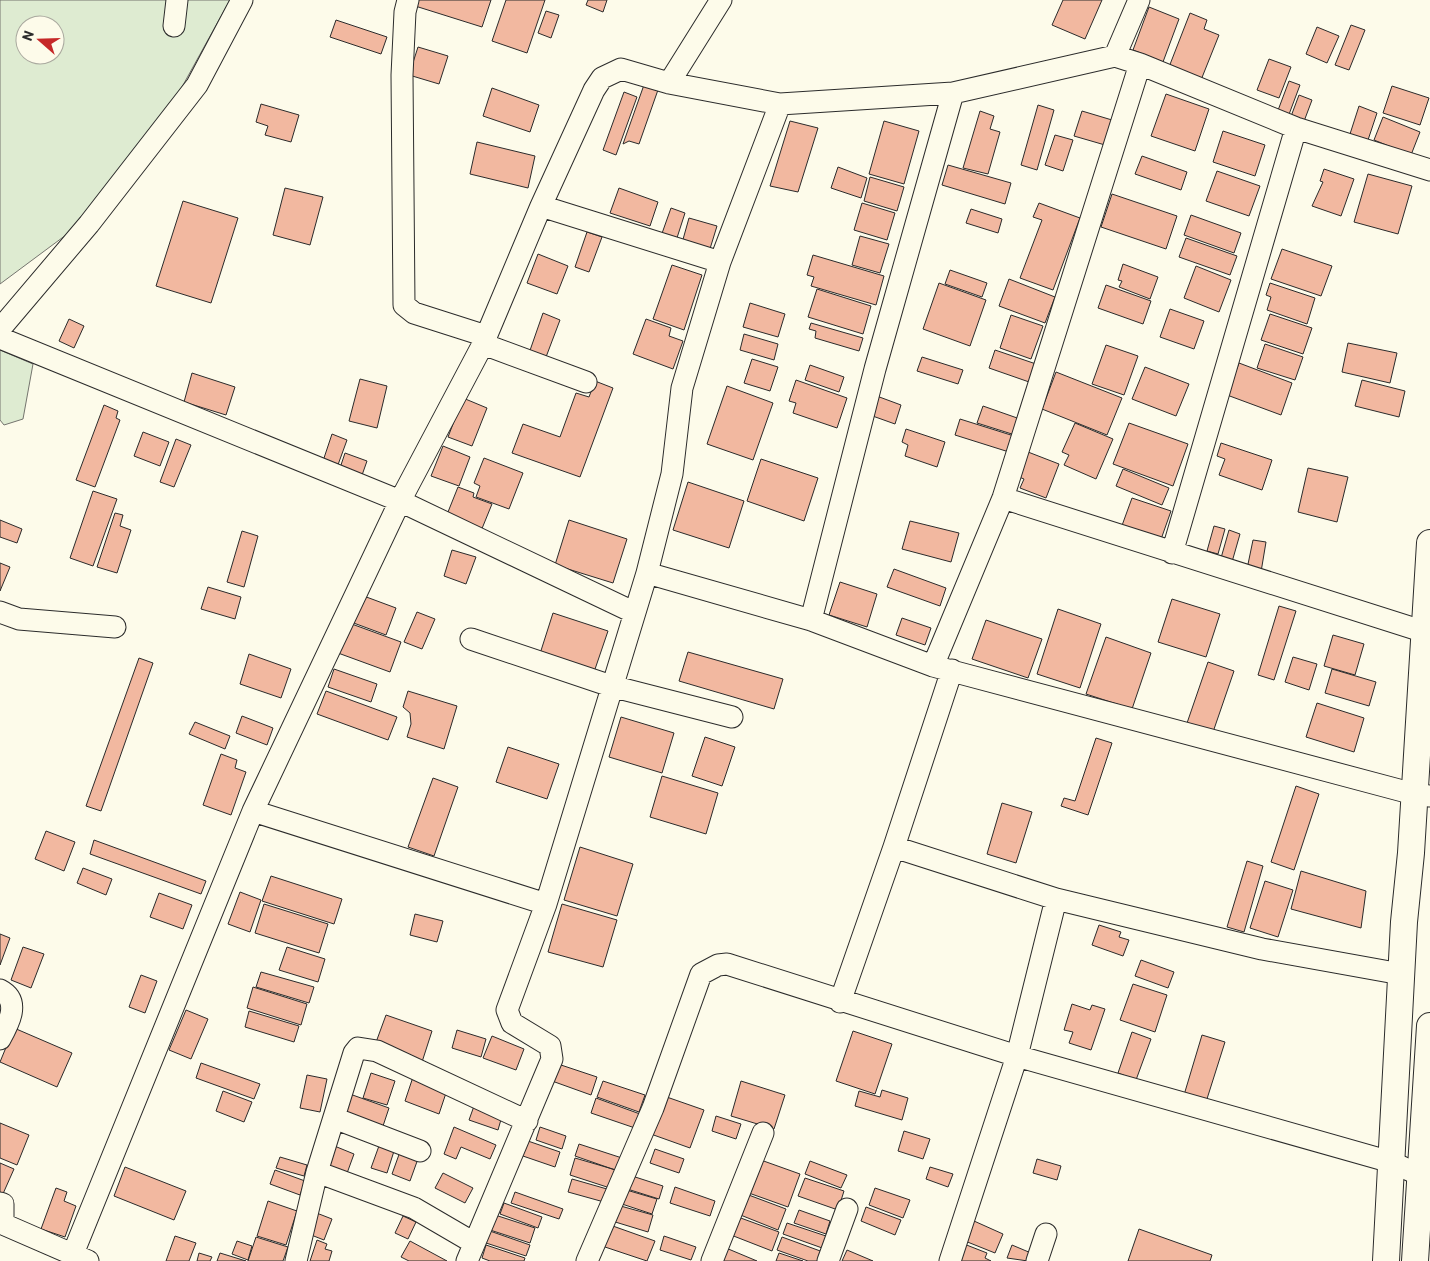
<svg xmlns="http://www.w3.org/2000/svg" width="1430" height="1261" font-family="Barlow,sans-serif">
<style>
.green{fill:#deebd1;stroke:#74746e;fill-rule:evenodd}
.building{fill:#f2b8a0;stroke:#2b2b2b}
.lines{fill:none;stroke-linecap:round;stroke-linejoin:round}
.minor-casing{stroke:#2b2b2b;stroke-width:23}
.tertiary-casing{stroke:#2b2b2b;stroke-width:28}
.minor{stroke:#fdfbea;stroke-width:21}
.tertiary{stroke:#fdfbea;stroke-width:26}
</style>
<rect width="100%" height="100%" fill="#fdfbea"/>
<path class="green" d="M0,0h230l-58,105 -98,124 -74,55zM25,25h30v30h-30z
M0,350l33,14 -10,55 -19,6 -4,-5z"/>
<path class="building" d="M413,0h78l-9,27 -70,-22z
M506,0h39l-18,53 -35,-12z
M588,0h19l-4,12 -17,-7z
M1063,0h39l-17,39 -33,-14z
M1149,7l30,12 -16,43 -30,-12z
M546,11l13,4 -8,23 -13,-5z
M1190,13l17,7 -3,9 15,6 -18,45 -32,-13z
M336,20l51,17 -6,17 -51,-17z
M1351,25l14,5 -16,40 -14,-5z
M1317,27l22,9 -12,27 -21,-9z
M418,47l30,9 -9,28 -30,-9z
M1269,59l22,8 -12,31 -22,-8z
M1289,81l11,4 -12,32 -11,-4z
M645,82l14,5 -20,57 -10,-3 -6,3z
M1392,86l37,12 -9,27 -37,-12z
M492,88l47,17 -9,27 -47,-16z
M624,92l13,5 -21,58 -13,-5z
M1166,94l43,15 -14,42 -44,-15z
M1299,95l13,5 -9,24 -13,-5z
M261,104l38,11 -8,27 -26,-7 3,-9 -12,-4z
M1038,105l16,5 -17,60 -16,-5z
M1359,106l18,7 -9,27 -18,-6z
M980,111l14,5 -4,13 10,3 -12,42 -25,-6z
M1082,111l30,9 -7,25 -31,-9z
M1383,117l37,15 -9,23 -37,-15z
M790,121l28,7 -20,64 -28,-6z
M884,121l35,10 -15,53 -35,-10z
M1223,131l42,14 -10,31 -42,-14z
M1055,135l18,5 -10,31 -18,-6z
M477,142l58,14 -7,32 -58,-14z
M1142,156l45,16 -6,18 -46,-16z
M948,165l63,18 -6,21 -63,-19z
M838,167l29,11 -6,20 -30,-10z
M1324,169l30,10 -13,37 -29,-10 11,-24 -3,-1z
M1217,171l43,15 -11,30 -43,-15z
M1368,174l44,12 -14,48 -44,-12z
M870,177l34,10 -7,24 -33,-10z
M285,188l38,9 -13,48 -37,-10z
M619,188l39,14 -8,24 -40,-13z
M1112,194l65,22 -11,33 -65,-22z
M183,201l55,17 -27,85 -55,-17z
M862,203l33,10 -8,27 -33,-10z
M1039,203l41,15 -27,72 -33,-12 22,-58 -9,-3z
M671,208l14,5 -10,31 -15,-5z
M971,209l31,10 -4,14 -32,-10z
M1191,215l50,18 -7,20 -50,-18z
M689,218l28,8 -8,26 -27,-9z
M587,232l15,5 -13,35 -14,-5z
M860,236l29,8 -9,29 -28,-8z
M1186,238l51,18 -7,19 -51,-18z
M1282,249l50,17 -11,30 -50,-17z
M538,254l30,12 -11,28 -30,-11z
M813,255l71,21 -8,29 -65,-19 3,-9 -7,-2z
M1123,264l35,13 -8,22 -31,-12 3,-6 -4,-1z
M672,265l30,10 -18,55 -31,-11z
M1196,266l35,14 -12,32 -35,-14z
M950,270l37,13 -5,14 -37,-13z
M1009,279l46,18 -10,26 -46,-17z
M939,283l47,17 -16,46 -47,-17z
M1270,283l45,15 -8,26 -40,-14 4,-13 -5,-2z
M1106,285l45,16 -8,23 -45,-16z
M817,289l54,17 -8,28 -55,-17z
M750,303l35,11 -7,23 -35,-10z
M1170,309l34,12 -10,28 -34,-12z
M543,313l17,7 -17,45 -16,-6z
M1270,314l42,14 -9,26 -42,-14z
M1011,315l32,11 -12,33 -31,-11z
M69,319l15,7 -10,22 -15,-7z
M646,319l25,9 -2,8 14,5 -10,28 -40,-15z
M811,323l52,15 -4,13 -44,-13 1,-7 -7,-2z
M744,334l34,10 -4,16 -34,-10z
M1348,343l49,10 -7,30 -48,-11z
M1265,344l38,13 -8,23 -38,-12z
M1106,345l32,11 -14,39 -32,-11z
M995,350l44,15 -7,18 -43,-15z
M922,357l41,13 -5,14 -41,-13z
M752,359l26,8 -8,24 -26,-8z
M1239,363l53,20 -11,32 -54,-20z
M810,365l34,12 -5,15 -34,-12z
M1145,367l44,17 -13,32 -44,-17z
M1056,372l66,26 -15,37 -65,-26z
M192,373l43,14 -9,28 -42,-13z
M360,379l27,7 -10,42 -28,-7z
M796,380l51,18 -10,30 -44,-15 3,-10 -7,-2z
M1362,380l43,11 -6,26 -44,-11z
M595,381l18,7 -33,89 -68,-24 11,-29 37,13 16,-44 13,4z
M727,386l46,17 -20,57 -46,-16z
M874,395l27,10 -6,19 -28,-10z
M463,398l24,10 -15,38 -24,-9z
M104,405l14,6 -2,7 4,2 -25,67 -19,-7z
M983,406l37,13 -5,16 -38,-12z
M960,419l54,17 -5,16 -54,-17z
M1075,423l38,16 -17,40 -32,-14 5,-10 -7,-3z
M1129,423l59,21 -15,42 -60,-22z
M906,429l39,13 -8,25 -32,-11 3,-11 -6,-3z
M143,432l26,10 -9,24 -26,-10z
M332,434l15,6 -12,33 -14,-6z
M176,439l15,6 -17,42 -14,-5z
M1221,443l51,17 -10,30 -43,-15 6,-16 -8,-3z
M443,446l27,11 -11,29 -28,-10z
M1028,452l31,12 -13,34 -26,-10 4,-9 -5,-2z
M345,453l22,8 -6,17 -22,-7z
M484,458l39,15 -14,36 -33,-12 4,-11 -6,-3z
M761,459l57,19 -14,43 -57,-20z
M1308,468l40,9 -11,45 -39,-10z
M1123,469l46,19 -7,17 -46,-19z
M688,482l56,19 -15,47 -56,-18z
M458,487l16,6 -1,4 19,7 -11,27 -35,-14z
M93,491l24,8 -24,67 -23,-8z
M1132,498l39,13 -12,34 -39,-14z
M115,513l8,2 -3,11 11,4 -14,43 -20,-6z
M0,520l22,9 -5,14 -17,-6z
M569,520l58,19 -14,44 -58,-18z
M910,521l49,12 -8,29 -49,-13z
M1214,526l11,3 -7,25 -11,-3z
M1229,530l11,4 -8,28 -11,-4z
M242,531l16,5 -14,51 -17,-5z
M1253,540l13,2 -5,30 -14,-3z
M452,550l24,7 -10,27 -22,-8z
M0,563l10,4 -10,24z
M894,569l52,19 -6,18 -53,-19z
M840,582l37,12 -10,33 -38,-12z
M208,587l33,10 -6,22 -34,-10z
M361,595l35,13 -10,27 -35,-13z
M1172,599l48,15 -14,43 -48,-15z
M1279,606l17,5 -22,69 -16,-5z
M1058,609l43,15 -21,64 -43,-14z
M417,612l18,7 -13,30 -18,-7z
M553,613l55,18 -16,47 -54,-18z
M902,618l29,10 -6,17 -29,-10z
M986,620l56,19 -14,39 -56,-19z
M349,623l52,19 -11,30 -52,-19z
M1333,635l31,9 -9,31 -31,-9z
M1106,637l45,16 -19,56 -46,-15z
M688,652l95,27 -9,30 -95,-28z
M249,654l42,15 -10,29 -41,-14z
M1293,657l24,7 -8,26 -24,-8z
M139,658l14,5 -52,148 -15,-5z
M1208,662l26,9 -22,64 -26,-9z
M334,669l43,15 -6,18 -43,-15z
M1332,669l44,13 -7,24 -44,-13z
M326,691l71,26 -9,23 -71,-26z
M408,691l49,15 -13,43 -37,-12 4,-13 -1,-11 -7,-6z
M1317,703l47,15 -10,34 -48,-15z
M242,716l31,12 -6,17 -31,-12z
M621,717l53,16 -12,40 -53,-16z
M195,722l35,14 -5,13 -36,-15z
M705,737l30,10 -13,39 -30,-10z
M1096,738l16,5 -24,72 -27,-9 3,-8 11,3z
M508,747l51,17 -12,35 -51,-17z
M221,754l16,6 -2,8 11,4 -15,43 -28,-10z
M662,776l56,17 -12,41 -56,-17z
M433,778l25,9 -24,69 -26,-9z
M1296,786l23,8 -25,76 -23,-8z
M1002,803l30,9 -16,51 -29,-9z
M46,831l29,11 -11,29 -29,-12z
M94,840l112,41 -5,13 -111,-40z
M580,847l53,17 -16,52 -53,-16z
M1247,861l16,5 -19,66 -17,-5z
M83,868l29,11 -6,16 -29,-12z
M1301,871l65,20 -5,37 -70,-19z
M271,876l71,23 -8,25 -72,-23z
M1265,881l28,9 -15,47 -28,-9z
M240,892l21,8 -11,32 -22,-8z
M159,893l33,12 -9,24 -33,-12z
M264,904l64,20 -9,29 -64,-20z
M562,904l55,16 -14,47 -55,-15z
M415,914l28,7 -6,21 -27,-7z
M1099,925l22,7 -2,5 10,3 -6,16 -31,-11z
M0,934l10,4 -10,27z
M23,947l21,7 -13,34 -20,-8z
M287,947l38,12 -7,23 -39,-12z
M1141,960l33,12 -6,16 -33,-12z
M261,972l53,15 -5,16 -53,-16z
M141,975l16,6 -12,32 -16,-6z
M1133,984l34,11 -12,37 -35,-12z
M253,987l54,17 -6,21 -54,-17z
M1072,1004l18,6 2,-5 13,4 -14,41 -22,-7 4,-11 -9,-2z
M186,1010l22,9 -17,40 -22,-9z
M249,1011l50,15 -5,16 -49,-15z
M386,1015l46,16 -10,31 -47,-17z
M14,1028l58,25 -15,34 -57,-25z
M457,1030l29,9 -5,18 -29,-9z
M853,1031l39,13 -17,50 -39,-13z
M1132,1032l19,7 -15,41 -18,-7z
M1202,1035l23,7 -19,60 -22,-7z
M492,1036l32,13 -8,21 -33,-12z
M201,1063l59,21 -6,15 -58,-21z
M558,1064l39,13 -6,18 -39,-14z
M371,1073l24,8 -8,24 -24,-7z
M414,1074l34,13 -9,27 -34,-13z
M307,1075l20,4 -7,33 -20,-4z
M603,1081l42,14 -6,17 -42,-15z
M741,1081l44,14 -11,34 -43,-13z
M882,1090l26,8 -6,22 -47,-14 4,-15 21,6z
M223,1091l29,11 -8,20 -28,-11z
M347,1093l42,15 -7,21 -42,-14z
M661,1095l43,15 -14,38 -42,-15z
M596,1098l44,16 -5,14 -44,-15z
M474,1106l28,10 -4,14 -29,-10z
M716,1116l25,8 -5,15 -24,-8z
M0,1123l29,12 -12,30 -17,-7z
M454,1127l42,18 -6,14 -29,-12 -5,12 -12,-5z
M540,1127l26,9 -4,13 -26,-9z
M904,1131l26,8 -7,20 -25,-8z
M525,1140l35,12 -5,15 -35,-12z
M380,1143l15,5 -8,25 -16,-5z
M579,1144l43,14 -4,13 -43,-15z
M332,1145l22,9 -8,22 -22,-9z
M401,1149l18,7 -9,25 -18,-7z
M655,1149l29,10 -5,14 -29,-10z
M280,1157l27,8 -3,11 -28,-8z
M575,1158l41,12 -6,18 -40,-13z
M758,1159l42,15 -12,33 -42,-15z
M1037,1159l24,7 -4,14 -24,-7z
M810,1161l37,14 -6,13 -36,-14z
M0,1163l14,6 -12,27 -2,-1z
M125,1167l61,24 -12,29 -60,-24z
M930,1167l23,7 -5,13 -22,-8z
M275,1170l30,11 -5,14 -30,-11z
M443,1173l30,15 -8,15 -30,-15z
M629,1175l34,11 -4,13 -35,-11z
M805,1178l39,13 -6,19 -40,-14z
M572,1179l35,10 -3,13 -36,-10z
M675,1187l40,14 -5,15 -40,-13z
M56,1188l11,4 -3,9 12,5 -11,31 -24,-8z
M875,1188l35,12 -7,18 -34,-13z
M623,1189l34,10 -5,15 -33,-11z
M515,1192l48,17 -4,10 -48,-16z
M746,1194l40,15 -8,21 -40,-16z
M268,1201l29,10 -11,34 -29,-9z
M504,1203l38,14 -4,11 -38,-14z
M617,1205l36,10 -5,17 -36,-11z
M866,1207l35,13 -6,15 -34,-14z
M799,1210l31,11 -4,13 -32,-11z
M314,1212l18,7 -8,21 -18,-7z
M492,1214l43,14 -5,15 -43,-14z
M403,1216l13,6 -8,17 -13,-6z
M738,1217l41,15 -7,19 -41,-16z
M974,1221l29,13 -8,19 -30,-12z
M787,1223l42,14 -4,12 -42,-15z
M610,1225l45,16 -8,20 -45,-15z
M1139,1229l73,26 -2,6h-82z
M487,1230l43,15 -4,11 -43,-14z
M175,1236l21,7 -7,18h-23z
M664,1236l32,11 -5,13 -31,-10z
M256,1237l32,10 -5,14h-35z
M782,1237l41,15 -3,9h-12l-31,-11z
M317,1240l10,4 -2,5 7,2 -3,10h-19z
M237,1241l15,5 -4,14 -16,-6z
M410,1241l37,20h-38l-8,-4z
M964,1244l23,9 -2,5 6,3h-34z
M486,1245l39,13 -1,3h-34l-8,-3z
M1012,1245l19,8 -3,8 -21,-3z
M726,1248l31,13h-35z
M847,1250l26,11h-31z
M199,1253l13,4 -2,4h-13z
M220,1253l26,8h-29z
M779,1253l24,8h-27z"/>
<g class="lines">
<g class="minor-casing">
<path id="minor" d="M408,0l-3,12 -3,63 2,230 10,8 72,23
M174,26l3,-26
M1115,56l24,-56
M669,83l52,-83
M541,206l179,56
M0,329l89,-105 108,-139 45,-85
M0,338l400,163 233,111
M483,344l103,38
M1003,498l422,134
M1172,553l124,-425
M647,573l164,47 122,46 481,128 16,2
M0,612l19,7 96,8
M811,620l64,-251 78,-276
M471,639l140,47 121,31
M933,666l70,-168 137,-434
M253,811l293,93
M894,847l162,52 206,50 139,25
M0,990c21,11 9,33 0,49
M840,1002l54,-155 58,-177
M334,1118l86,33
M317,1172l97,36 60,35
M0,1203l3,1v20l85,37
M70,1261l183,-450 147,-310 83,-157 58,-138 53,-116 8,-12 19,-9 48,14 111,21 173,-11 162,-37 25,8 156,64 134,42
M296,1261l21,-89 37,-119 4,-5 19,3 150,70
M467,1261l85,-202 -2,-13 -38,-23 -5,-13 39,-106 101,-331 25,-99 10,-86 38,-126 60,-158
M587,1261l66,-153 48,-134 17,-9 9,-1 290,92 374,106 29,13 10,1
M712,1261l51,-128
M828,1261l19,-52
M950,1261l67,-205 39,-157
M1037,1261l9,-27"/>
</g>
<g class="tertiary-casing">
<path id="tertiary" d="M1386,1261l18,-339 7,-69 19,-310
M1415,1261l15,-235"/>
</g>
<use href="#minor" class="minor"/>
<use href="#tertiary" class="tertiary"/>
</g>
<g transform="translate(40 40) rotate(290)"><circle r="24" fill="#fdfbea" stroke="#a9a89e"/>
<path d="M0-4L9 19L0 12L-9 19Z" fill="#c62828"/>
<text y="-8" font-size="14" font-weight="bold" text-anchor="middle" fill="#2b2b2b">N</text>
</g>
</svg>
